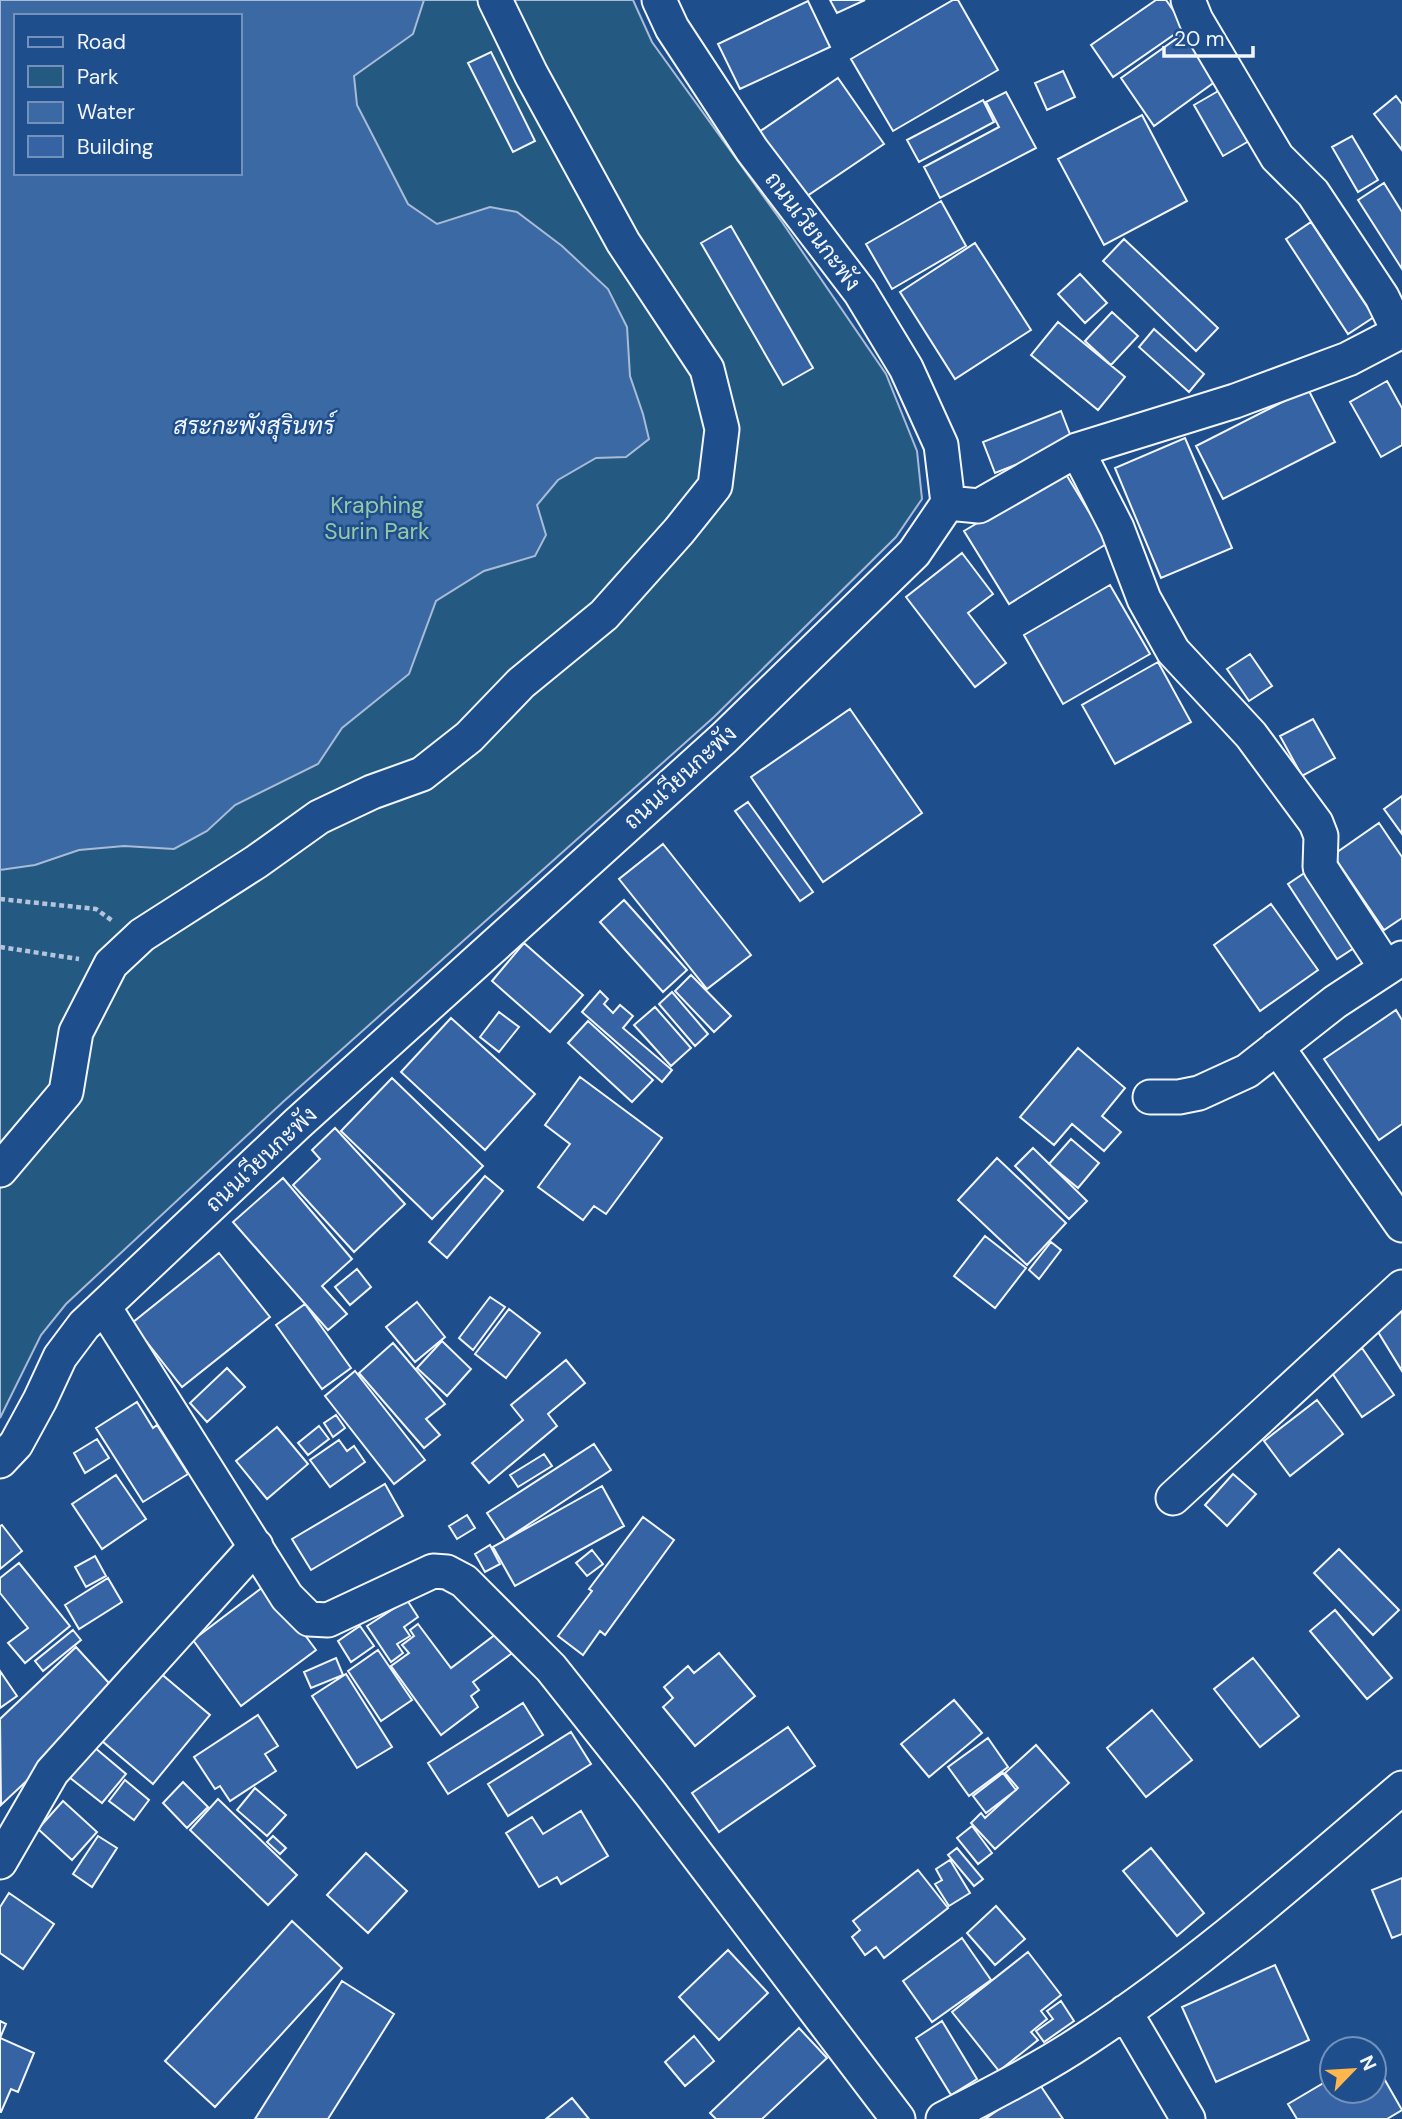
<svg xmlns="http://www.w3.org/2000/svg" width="1402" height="2119" font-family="'DM Sans',Sarabun,sans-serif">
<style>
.green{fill:#245a82;stroke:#a8bbd7;stroke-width:2;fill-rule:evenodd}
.water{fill:#3b69a3;stroke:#a8bbd7;stroke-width:2;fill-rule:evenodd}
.building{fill:#3563a3;stroke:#f2f6ff;stroke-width:2}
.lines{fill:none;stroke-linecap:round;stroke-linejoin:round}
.minor-casing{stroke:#f2f6ff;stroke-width:37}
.path{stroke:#b3c4dc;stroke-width:4.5;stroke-dasharray:5 3.5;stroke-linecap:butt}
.minor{stroke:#1f4e8c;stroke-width:33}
.labels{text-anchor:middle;stroke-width:5;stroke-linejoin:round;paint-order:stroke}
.street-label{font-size:23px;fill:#f2f6ff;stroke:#1f4e8c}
.park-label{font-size:23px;fill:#97c8a6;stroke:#1f4e8c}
.water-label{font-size:24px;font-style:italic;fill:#f2f6ff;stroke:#1f4e8c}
</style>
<rect width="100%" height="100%" fill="#1f4e8c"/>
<path class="green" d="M0,0h633l19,42 130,180 104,152 31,77 5,48 -26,38 -182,180 -430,384 -218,203 -25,31 -41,83zM16,16h224v157h-224z"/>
<path class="water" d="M0,0h424l-11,34 -59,42 3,29 51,99 29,20 53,-17 27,5 45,34 46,43 19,38 3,49 13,38 6,25 -23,18 -30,1 -38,22 -21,25 9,30 -11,21 -51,15 -48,30 -27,73 -67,54 -24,36 -83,41 -28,26 -33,18 -50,-3 -45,4 -44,15 -35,5zM16,16h224v157h-224z"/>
<path class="building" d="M830,0h35l-28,13z
M953,0h5l40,70 -105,61 -42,-72z
M1156,0h10l19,27 -72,50 -22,-32z
M808,1l22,46 -90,42 -22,-45z
M1183,34l33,47 -62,45 -33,-48z
M491,52l44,89 -22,11 -45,-89z
M1063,71l12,26 -28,13 -12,-27z
M838,78l46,66 -80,54 -45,-66z
M1220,90l29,51 -26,15 -29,-51z
M1006,92l30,56 -96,50 -16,-31 75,-40 -13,-25z
M1396,96l6,8v46l-28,-36z
M983,100l11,22 -75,40 -12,-22z
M1142,115l45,86 -83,44 -46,-86z
M1352,136l26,44 -20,12 -26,-45z
M1384,183l18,29v57l-44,-69z
M941,201l25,45 -74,43 -26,-45z
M1311,222l63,95 -26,17 -62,-95z
M731,226l82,142 -30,17 -82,-142z
M1124,239l94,89 -22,23 -93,-90z
M975,243l56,87 -76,49 -55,-87z
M1080,274l27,29 -22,20 -27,-29z
M1112,312l26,24 -27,29 -26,-24z
M1058,322l67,55 -27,33 -67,-55z
M1154,329l50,45 -15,18 -50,-45z
M1387,381l15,27v37l-21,12 -31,-55z
M1308,389l27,53 -112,57 -27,-53z
M1061,411l12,31 -78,31 -12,-31z
M1185,438l47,110 -71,30 -46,-110z
M1064,471l44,72 -99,61 -45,-73z
M962,553l31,41 -25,19 38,50 -31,24 -69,-90z
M1110,585l40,69 -87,50 -39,-69z
M1250,654l22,32 -23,15 -22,-32z
M1158,662l33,60 -76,42 -33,-59z
M850,709l72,104 -99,69 -72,-105z
M1313,719l22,39 -33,18 -22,-40z
M1402,796v38l-18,-25z
M748,802l65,90 -13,9 -65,-90z
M1379,823l23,34v61l-18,12 -51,-75z
M663,844l88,111 -44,34 -88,-110z
M1306,872l48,76 -17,11 -49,-75z
M624,900l63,70 -24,22 -63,-70z
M1271,904l47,66 -58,41 -46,-66z
M524,943l59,52 -33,37 -58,-51z
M691,975l40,41 -17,16 -39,-41z
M600,991l8,8 -4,5 9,9 7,-8 13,11 -10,12 49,42 -10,12 -80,-70z
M672,992l36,42 -13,12 -36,-42z
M655,1007l36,41 -20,18 -37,-41z
M1396,1010l6,10v104l-23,16 -55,-81z
M499,1012l20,15 -20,25 -19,-15z
M451,1018l84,76 -50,56 -84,-78z
M588,1021l65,59 -21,22 -64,-59z
M1078,1048l47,40 -23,28 19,16 -17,19 -32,-27 -18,21 -34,-28z
M580,1077l82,61 -56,76 -12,-8 -11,14 -45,-33 32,-43 -25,-19z
M392,1078l91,88 -51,53 -91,-88z
M335,1128l70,76 -51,48 -61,-67 27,-26 -8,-9z
M1071,1139l28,24 -21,25 -29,-24z
M1033,1148l54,53 -18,18 -54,-53z
M997,1158l69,65 -39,42 -69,-65z
M485,1176l18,15 -56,67 -18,-16z
M283,1178l69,81 -30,27 25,28 -19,16 -95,-108z
M985,1236l41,32 -31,40 -41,-32z
M1051,1242l10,8 -22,29 -10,-9z
M219,1253l51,64 -88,70 -50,-64z
M357,1269l14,18 -21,18 -15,-18z
M490,1297l15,10 -32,43 -14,-12z
M417,1302l28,35 -30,25 -29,-35z
M305,1304l46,64 -29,21 -46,-64z
M509,1309l31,24 -34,45 -31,-24z
M1402,1310v61l-27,-44z
M442,1341l29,28 -24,27 -30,-28z
M393,1343l52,61 -19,15 14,16 -16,13 -65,-75z
M1362,1348l32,47 -32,22 -32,-47z
M566,1360l19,23 -37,31 9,12 -68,57 -17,-20 51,-43 -12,-15z
M227,1368l18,19 -38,35 -17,-19z
M355,1371l70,89 -31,24 -69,-88z
M1317,1400l26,34 -53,42 -26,-35z
M137,1402l16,26 4,-3 31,49 -45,28 -47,-74z
M336,1415l9,13 -12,9 -9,-14z
M319,1426l10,13 -21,16 -10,-12z
M277,1427l31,37 -41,35 -31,-38z
M97,1439l12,19 -24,15 -11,-20z
M339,1440l8,11 7,-5 11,16 -35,25 -20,-27z
M594,1444l17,26 -106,70 -18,-27z
M544,1454l8,12 -34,21 -8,-12z
M1233,1474l23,20 -29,32 -22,-21z
M116,1475l30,44 -44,30 -30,-45z
M385,1484l18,32 -92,54 -19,-31z
M602,1486l22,40 -109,60 -22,-39z
M467,1515l8,13 -18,11 -8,-13z
M643,1517l31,23 -69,95 -5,-4 -17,24 -25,-19 34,-45 -3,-2z
M2,1525l20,26 -22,18v-43z
M490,1545l10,19 -15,8 -10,-18z
M1339,1549l60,61 -26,25 -59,-62z
M592,1550l11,14 -16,12 -11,-13z
M95,1556l11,20 -20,11 -11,-20z
M19,1563l51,63 -45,37 -17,-20 20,-15 -28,-35v-15z
M108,1578l14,24 -43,27 -14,-24z
M267,1584l49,66 -75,56 -48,-66z
M407,1600l11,17 -14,10 6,9 -13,8 6,9 -12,9 -24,-36z
M1335,1610l57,68 -25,21 -57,-68z
M418,1624l33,44 53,-40 15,20 -46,34 6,8 -8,6 7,11 -37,28 -50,-69 18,-13 -7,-8 12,-9 -4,-6z
M360,1626l14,20 -23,16 -13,-21z
M73,1630l8,10 -38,31 -8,-10z
M76,1647l43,47 -118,111 -1,-86z
M378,1650l34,50 -31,21 -33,-50z
M719,1653l36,43 -60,50 -32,-39 10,-9 -9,-11 24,-21 6,7z
M336,1658l7,17 -32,13 -7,-16z
M1253,1658l46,58 -39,31 -46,-58z
M0,1671l17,25 -17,12z
M159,1672l51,43 -57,69 -51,-43z
M346,1674l46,73 -35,21 -45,-72z
M954,1700l28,33 -53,44 -28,-33z
M523,1703l20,32 -95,59 -20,-31z
M1152,1710l40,50 -46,37 -39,-49z
M258,1715l20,31 -13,8 11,17 -46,30 -10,-15 -5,3 -21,-32z
M788,1727l27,39 -96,66 -27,-39z
M571,1732l20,32 -83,52 -20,-32z
M988,1738l20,29 -39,29 -21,-29z
M1036,1745l33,38 -74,66 -24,-26 10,-10 4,5 33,-30 -13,-15z
M94,1747l32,27 -24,29 -33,-26z
M1003,1773l13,17 -30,23 -13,-17z
M125,1780l24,20 -15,20 -25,-19z
M183,1782l25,25 -21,21 -24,-25z
M255,1788l31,27 -19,21 -30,-26z
M218,1799l79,76 -29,30 -78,-75z
M63,1801l34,31 -25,28 -34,-31z
M581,1811l27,45 -47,28 -4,-7 -18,10 -33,-54 26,-16 11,17z
M972,1826l20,27 -14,11 -21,-26z
M98,1836l19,12 -25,39 -19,-13z
M273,1836l13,12 -6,6 -13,-12z
M957,1848l26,31 -9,7 -26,-31z
M1151,1848l53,65 -27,23 -54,-65z
M366,1853l41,38 -39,42 -41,-38z
M950,1860l20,33 -21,13 -14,-22 7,-4 -6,-11z
M918,1870l30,38 -64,50 -8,-11 -11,8 -13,-18 8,-7 -7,-9z
M1402,1878v56l-10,4 -20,-48z
M9,1893l45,31 -31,45 -23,-16v-46z
M996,1906l29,33 -30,26 -28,-32z
M292,1921l50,47 -127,139 -50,-46z
M962,1938l29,42 -59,42 -29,-41z
M728,1950l40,43 -49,47 -40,-43z
M1028,1952l33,43 -20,16 6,8 -16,13 7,8 -39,31 -47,-59z
M1275,1965l34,75 -93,42 -34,-75z
M342,1981l52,33 -66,105h-73z
M1061,2001l13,20 -30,21 -8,-11 17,-12 -6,-8z
M0,2021l6,3 -6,14 34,15 -16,39 -7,-3 -10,23h-1z
M942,2021l35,58 -26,16 -35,-57z
M799,2028l28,30 -65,61h-46l-6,-6z
M694,2036l20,25 -29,25 -20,-24z
M1374,2061l28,49 -15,9h-90l-9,-15 44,-26v13h42z
M1038,2082l25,37h-78z
M572,2098l17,21h-43z"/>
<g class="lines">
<g class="minor-casing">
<path id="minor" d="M1188,0l8,20 81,137 36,36 69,104 17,35
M1077,450l40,78 27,71 29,52 78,84 65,88 5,13 -1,31 66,101
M948,503l31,3 98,-56 158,-49 113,-42 54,-28
M1277,1047l125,178
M1150,1097h29l20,-4 48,-22 88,-69 67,-44
M0,1170l66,-78 10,-60 35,-68 31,-29 114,-73 63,-45 53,-25 50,-18 47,-37 52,-54 83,-68 75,-84 36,-45 7,-57 -15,-60 -84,-127 -92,-168 -36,-74
M104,1307l183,290 22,22 19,1 105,-49 14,1 17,9 87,87 100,126 247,325
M0,1461l16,-17 24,-44 20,-43 24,-32 213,-201 427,-386 190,-185 34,-50 -7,-58 -35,-77 -46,-76 -108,-142 -80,-122 -13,-28
M1173,1498l229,-211
M0,1862l52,-90 204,-226
M1125,2012l63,107
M943,2119c48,-25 98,-50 143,-80 113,-74 214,-164 316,-251"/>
</g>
<path class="path" d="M0,899l96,10 18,13
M0,947l79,12"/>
<use href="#minor" class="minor"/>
</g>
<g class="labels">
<g class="street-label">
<text transform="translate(813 231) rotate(53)" y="8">ถนนเวียนกะพัง</text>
<text transform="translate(680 777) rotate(-42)" y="8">ถนนเวียนกะพัง</text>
<text transform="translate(261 1159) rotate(-43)" y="8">ถนนเวียนกะพัง</text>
</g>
<g class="park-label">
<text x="377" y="513">Kraphing<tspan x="377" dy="26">Surin Park</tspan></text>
</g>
<g class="water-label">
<text x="254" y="434">สระกะพังสุรินทร์</text>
</g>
</g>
<rect x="14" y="14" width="228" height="161" fill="#1f4e8c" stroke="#7391ba" stroke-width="2"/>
<rect x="28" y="37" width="35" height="10" fill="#1f4e8c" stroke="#7391ba" stroke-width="2"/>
<text x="77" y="49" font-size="21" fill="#f2f6ff">Road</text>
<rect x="28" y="66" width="35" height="21" fill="#245a82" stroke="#7391ba" stroke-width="2"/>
<text x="77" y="84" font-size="21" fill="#f2f6ff">Park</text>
<rect x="28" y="102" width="35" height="21" fill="#3b69a3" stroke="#7391ba" stroke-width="2"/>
<text x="77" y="119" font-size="21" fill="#f2f6ff">Water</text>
<rect x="28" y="136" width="35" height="21" fill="#3563a3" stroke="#7391ba" stroke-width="2"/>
<text x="77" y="154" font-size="21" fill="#f2f6ff">Building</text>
<g transform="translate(1353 2070) rotate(65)"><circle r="33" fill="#1f4e8c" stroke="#7391ba" stroke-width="2"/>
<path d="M0-5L12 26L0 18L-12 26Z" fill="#ffb74d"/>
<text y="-10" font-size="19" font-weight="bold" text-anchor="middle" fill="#f2f6ff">N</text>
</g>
<path d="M1164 46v10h89v-10" fill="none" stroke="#f2f6ff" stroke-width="3.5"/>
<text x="1174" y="46" font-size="21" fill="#f2f6ff" stroke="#1f4e8c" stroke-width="5" paint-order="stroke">20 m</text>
</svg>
